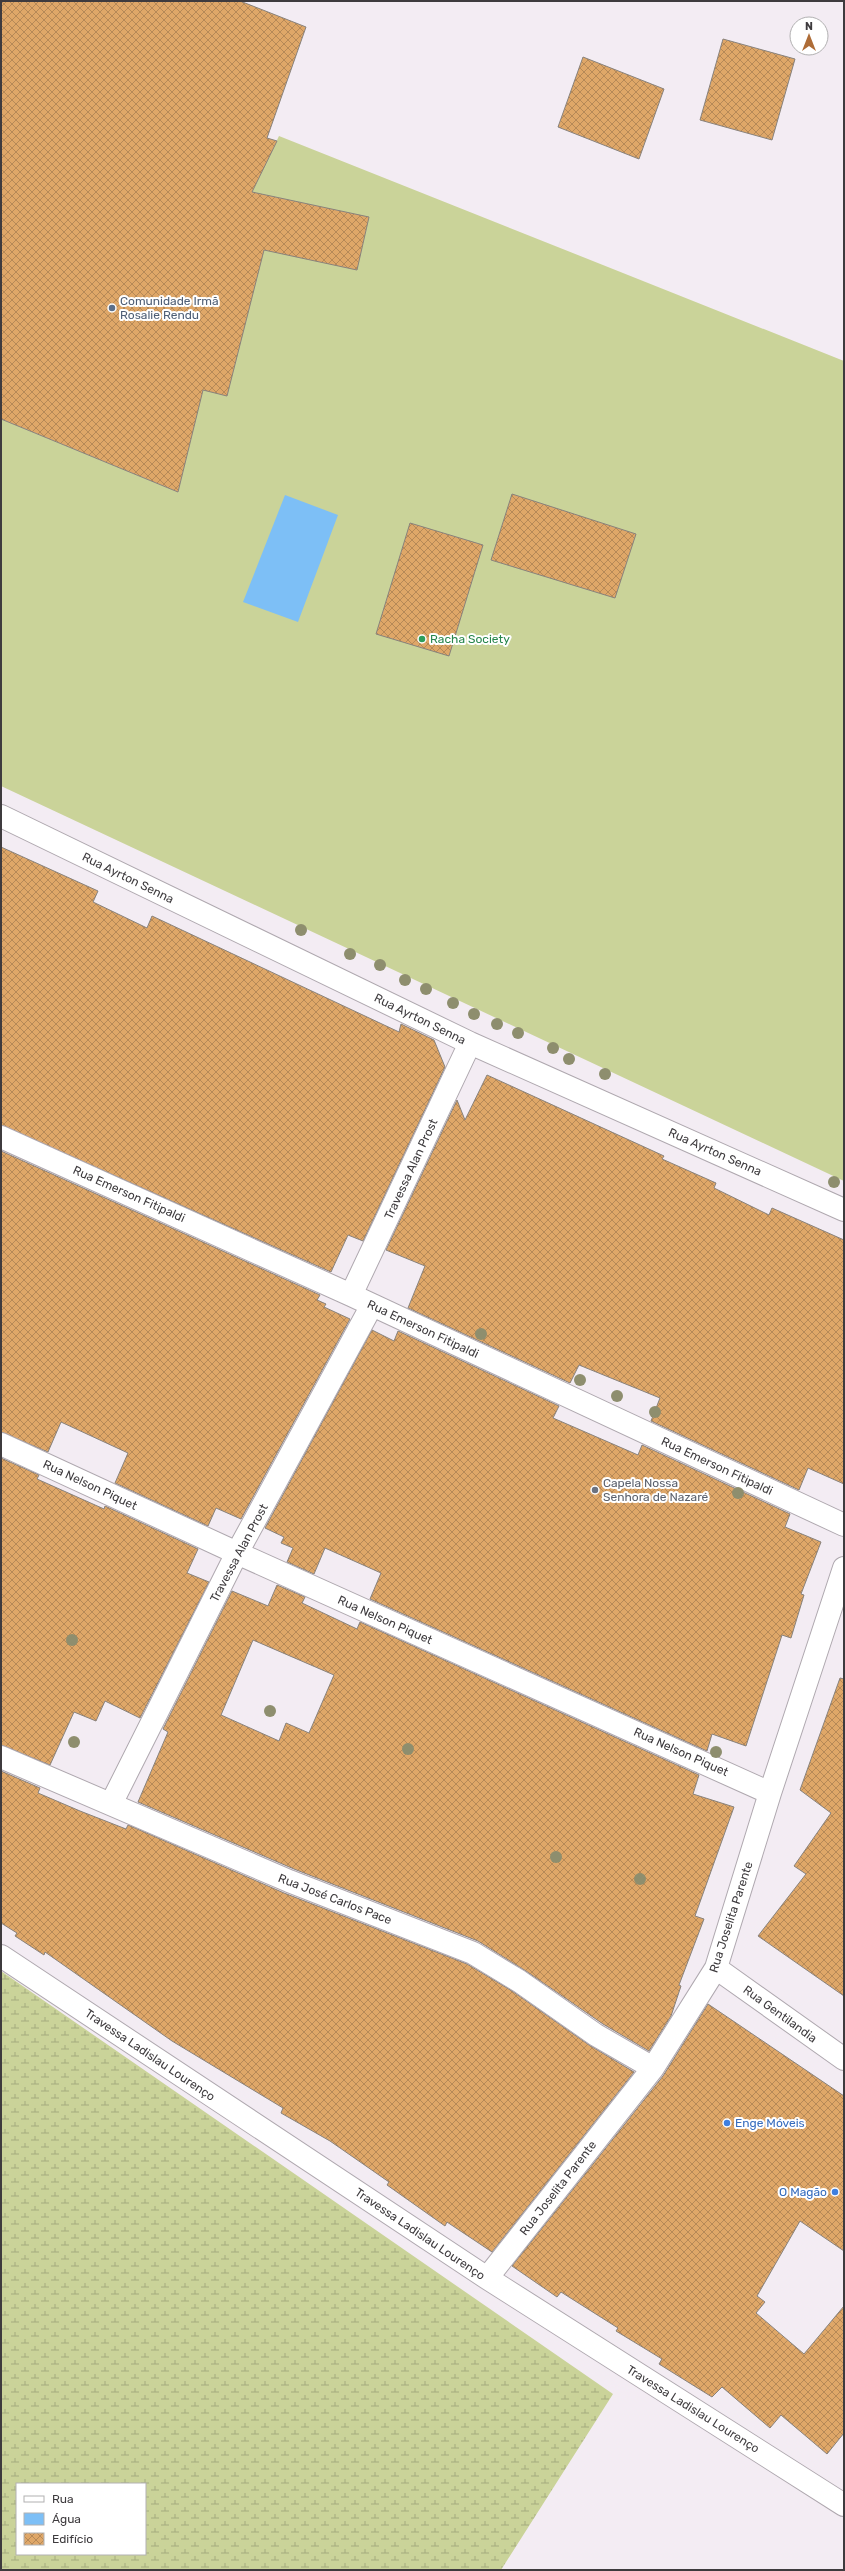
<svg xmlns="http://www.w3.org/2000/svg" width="845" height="2571" font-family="Rubik,sans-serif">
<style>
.wetland{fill:url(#wetland-marsh);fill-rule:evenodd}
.garden{fill:#cad399}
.water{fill:#7dbff6}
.building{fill:url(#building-cross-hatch);stroke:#88827c;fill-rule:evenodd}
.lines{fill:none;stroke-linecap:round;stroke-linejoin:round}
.minor-casing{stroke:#afa8af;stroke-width:24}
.minor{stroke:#fff;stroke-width:22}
.tree{fill:#8e8e6e}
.service-dot{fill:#5c6f8a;stroke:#fff;stroke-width:1.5}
.leisure-dot{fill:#2e9e5b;stroke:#fff;stroke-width:1.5}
.worship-dot{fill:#6b7280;stroke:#fff;stroke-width:1.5}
.shop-dot{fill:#3f7fe0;stroke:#fff;stroke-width:1.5}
.labels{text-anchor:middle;stroke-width:4;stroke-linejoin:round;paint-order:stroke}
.service-label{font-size:12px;fill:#4e5e75;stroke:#fff;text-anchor:start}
.leisure-label{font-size:12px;fill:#27864d;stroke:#fff;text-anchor:start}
.street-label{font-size:12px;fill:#3e3b3e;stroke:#fff}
.worship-label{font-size:12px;fill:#5b616d;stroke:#fff;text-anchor:start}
.shop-label{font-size:12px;fill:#366cbe;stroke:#fff;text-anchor:start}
</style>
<defs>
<pattern id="wetland-marsh" width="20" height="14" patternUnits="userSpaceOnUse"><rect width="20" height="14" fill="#cad399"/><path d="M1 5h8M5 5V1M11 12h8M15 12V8" fill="none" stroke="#a5ac7e"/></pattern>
<pattern id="building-cross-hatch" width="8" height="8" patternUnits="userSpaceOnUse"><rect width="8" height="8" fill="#dfa768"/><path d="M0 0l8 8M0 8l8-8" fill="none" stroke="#b68957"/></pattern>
</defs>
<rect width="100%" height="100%" fill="#f3ecf3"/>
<path class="wetland" d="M1,1971l612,423 -112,176h-500zM17,2484h128v70h-128z"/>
<path class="garden" d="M279,136l565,225v820l-843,-395v-367l177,73 71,-295z"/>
<path class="water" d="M285,495l53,20 -40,107 -55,-20z"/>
<path class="building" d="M1,1h239l66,26 -39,111 10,3 -25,51 117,25 -12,53 -93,-20 -37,146 -24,-6 -25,102 -177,-73z
M723,39l72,20 -23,81 -72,-20z
M583,57l81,32 -25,70 -81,-32z
M512,494l124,40 -21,64 -124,-38z
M410,523l73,22 -34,111 -73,-22z
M1,847l97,44 -5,11 54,26 5,-12 247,116 2,-8 33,16 11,27 -82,174 -15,-6 -17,37 -330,-147z
M487,1075l177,81 -2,3 54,24 -2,5 55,27 3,-7 72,32v244l-36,-16 -9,22 -148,-69 9,-23 -81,-33 -9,18 -162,-75 17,-42 -39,-16 71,-150 8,20z
M1,1151l319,144 -3,5 9,4 -2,3 26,12 -109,200 -25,-11 -8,18 -93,-43 13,-30 -67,-31 -13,30 -47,-20z
M372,1330l22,11 4,-10 161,75 -6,12 85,37 4,-10 148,69 -5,13 36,15 -20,52 3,1 -13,43 -9,-3 -36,111 -34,-12 -5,17 -337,-152 11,-26 -56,-25 -11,26 -27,-12 6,-14 -12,-5 3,-6 -19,-9z
M1,1458l38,17 -2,4 67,30 1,-3 93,43 -11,24 22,9 -69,136 -35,-17 -9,20 -22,-9 -24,53 -49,-20z
M277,1585l28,12 -3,6 55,26 3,-7 339,153 -6,19 41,13 -39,109 9,3 -25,66 2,1 -10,30 -22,35 -46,-27 -77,-53 -48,-30 -184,-72 -156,-67 30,-70 -5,-3 69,-138 36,15zM253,1640l81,35 -25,58 -23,-10 -7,18 -58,-26z
M840,1678l4,1v317l-86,-60 48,-62 -12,-8 37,-53 -31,-23z
M1,1771l39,17 -2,5 42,18 46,18 2,-4 156,68 183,71 45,27 77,54 45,27 -142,180 -45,-30 -2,4 -58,-41 2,-3 -59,-41 -49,-28 2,-5 -111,-67 -127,-89 -1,3 -29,-19 2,-3 -16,-10z
M708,2004l136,92v155l-44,-30 -43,75 8,6 -9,11 48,41 40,-48v127l-17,21 -46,-39 -11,13 -48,-41 -10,10 -53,-33 3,-5 -46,-28 2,-3 -57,-36 -4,5 -45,-31 151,-190z"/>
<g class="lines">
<g class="minor-casing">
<path id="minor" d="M1,816l469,227 374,167
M1,1137l350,158 493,230
M351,1295l119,-252
M1,1444l236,109 533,240
M1,1757l288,124 184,72 46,28 77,54 57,33
M111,1804l126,-251 135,-248
M1,1956l486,322 357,227
M716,1968l128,91
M487,2278l166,-210 63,-100 54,-175 74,-225"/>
</g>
<use href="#minor" class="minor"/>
</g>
<g class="tree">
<circle cx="301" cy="930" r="6"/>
<circle cx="350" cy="954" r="6"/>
<circle cx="380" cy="965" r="6"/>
<circle cx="405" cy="980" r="6"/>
<circle cx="426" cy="989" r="6"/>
<circle cx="453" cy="1003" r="6"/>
<circle cx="474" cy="1014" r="6"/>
<circle cx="497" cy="1024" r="6"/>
<circle cx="518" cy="1033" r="6"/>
<circle cx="553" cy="1048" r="6"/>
<circle cx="569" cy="1059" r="6"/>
<circle cx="605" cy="1074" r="6"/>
<circle cx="834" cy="1182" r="6"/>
<circle cx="481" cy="1334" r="6"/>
<circle cx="580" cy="1380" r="6"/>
<circle cx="617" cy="1396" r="6"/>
<circle cx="655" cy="1412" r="6"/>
<circle cx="738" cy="1493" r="6"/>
<circle cx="72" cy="1640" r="6"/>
<circle cx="270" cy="1711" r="6"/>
<circle cx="74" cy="1742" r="6"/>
<circle cx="408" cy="1749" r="6"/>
<circle cx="716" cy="1752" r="6"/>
<circle cx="556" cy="1857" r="6"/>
<circle cx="640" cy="1879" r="6"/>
</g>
<circle class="service-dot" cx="112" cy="308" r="4"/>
<circle class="leisure-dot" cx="422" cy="639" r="4"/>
<circle class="worship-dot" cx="595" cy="1490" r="4"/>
<g class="shop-dot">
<circle cx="727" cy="2123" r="4"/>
<circle cx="835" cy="2192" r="4"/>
</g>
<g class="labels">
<g class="service-label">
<text x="120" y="305">Comunidade Irmã<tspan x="120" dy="14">Rosalie Rendu</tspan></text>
</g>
<g class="leisure-label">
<text x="430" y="643">Racha Society</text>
</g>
<g class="street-label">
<text transform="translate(128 878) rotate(26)" y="4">Rua Ayrton Senna</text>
<text transform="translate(420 1019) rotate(26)" y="4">Rua Ayrton Senna</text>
<text transform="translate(715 1152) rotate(24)" y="4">Rua Ayrton Senna</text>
<text transform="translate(411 1169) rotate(-65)" y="4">Travessa Alan Prost</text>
<text transform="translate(129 1194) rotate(24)" y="4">Rua Emerson Fitipaldi</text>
<text transform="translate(423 1329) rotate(25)" y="4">Rua Emerson Fitipaldi</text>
<text transform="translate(717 1466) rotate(25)" y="4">Rua Emerson Fitipaldi</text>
<text transform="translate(90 1485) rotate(25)" y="4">Rua Nelson Piquet</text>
<text transform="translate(239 1553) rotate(-62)" y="4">Travessa Alan Prost</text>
<text transform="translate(385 1620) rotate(24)" y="4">Rua Nelson Piquet</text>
<text transform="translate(681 1752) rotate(24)" y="4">Rua Nelson Piquet</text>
<text transform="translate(335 1899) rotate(21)" y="4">Rua José Carlos Pace</text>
<text transform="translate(731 1917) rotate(-72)" y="4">Rua Joselita Parente</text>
<text transform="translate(780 2014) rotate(36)" y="4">Rua Gentilandia</text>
<text transform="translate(150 2055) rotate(34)" y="4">Travessa Ladislau Lourenço</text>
<text transform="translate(558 2188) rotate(-52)" y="4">Rua Joselita Parente</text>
<text transform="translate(420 2234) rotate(34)" y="4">Travessa Ladislau Lourenço</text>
<text transform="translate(693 2409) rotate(32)" y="4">Travessa Ladislau Lourenço</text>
</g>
<g class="worship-label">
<text x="603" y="1487">Capela Nossa<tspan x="603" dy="14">Senhora de Nazaré</tspan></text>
</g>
<g class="shop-label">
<text x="735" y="2127">Enge Móveis</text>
<text x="827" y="2196" text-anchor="end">O Magão</text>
</g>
</g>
<rect width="845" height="2571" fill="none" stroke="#3e3b3e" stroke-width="4"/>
<rect x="16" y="2483" width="130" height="72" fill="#ffffff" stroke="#b2b1b2"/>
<rect x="24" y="2496" width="20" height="6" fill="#ffffff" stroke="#b2b1b2"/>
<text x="52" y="2503" font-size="12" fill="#3e3b3e">Rua</text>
<rect x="24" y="2513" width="20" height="12" fill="#7dbff6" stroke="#b2b1b2"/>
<text x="52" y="2523" font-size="12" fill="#3e3b3e">Água</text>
<rect x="24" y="2533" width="20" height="12" fill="url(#building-cross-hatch)" stroke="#b2b1b2"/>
<text x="52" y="2543" font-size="12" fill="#3e3b3e">Edifício</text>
<g transform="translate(809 36)"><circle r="19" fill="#ffffff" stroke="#b2b1b2"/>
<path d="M0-3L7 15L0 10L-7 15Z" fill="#ae6c37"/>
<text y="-6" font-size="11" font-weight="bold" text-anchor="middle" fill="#3e3b3e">N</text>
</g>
</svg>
